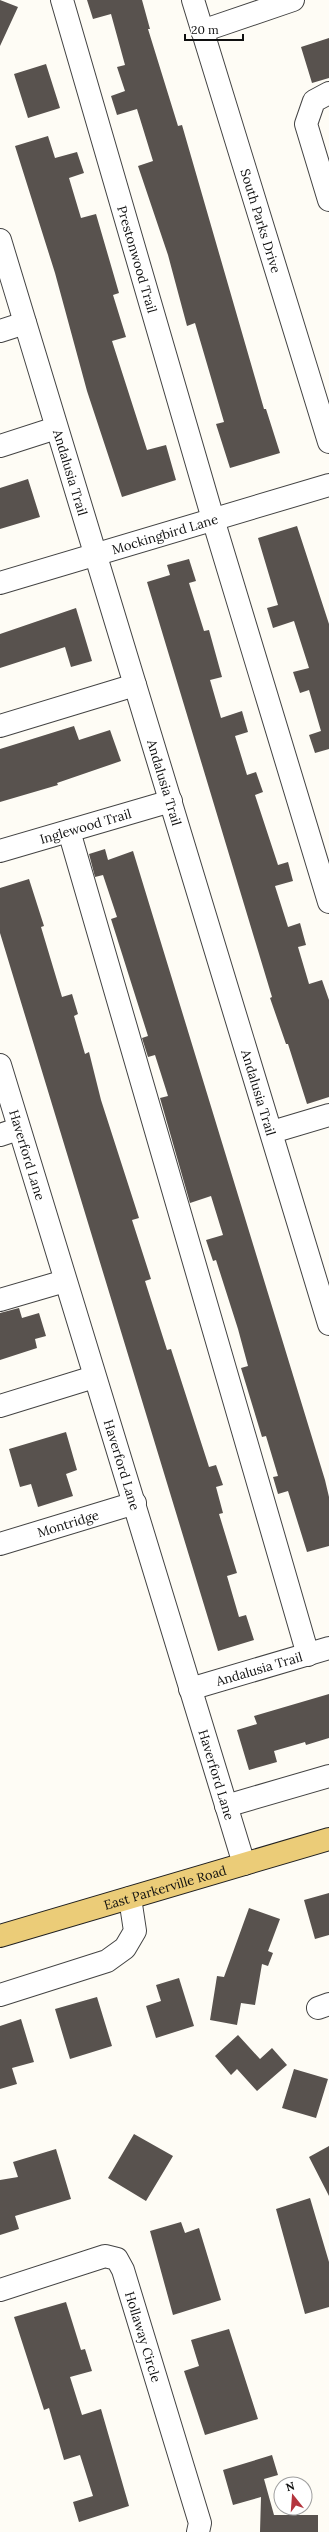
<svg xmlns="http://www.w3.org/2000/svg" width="329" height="2532" font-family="Lora,serif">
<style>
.building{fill:#58524e}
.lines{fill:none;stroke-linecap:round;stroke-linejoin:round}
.minor-casing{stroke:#434343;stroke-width:24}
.major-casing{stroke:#212121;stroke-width:24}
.minor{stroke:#fff;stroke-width:22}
.major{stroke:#ebcc78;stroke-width:22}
.labels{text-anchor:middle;stroke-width:4;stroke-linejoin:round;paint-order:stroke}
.street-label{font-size:13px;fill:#101010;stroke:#fff}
</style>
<rect width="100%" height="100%" fill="#fefcf5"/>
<path class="building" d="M0,0l18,7 -18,39z
M87,0h55l8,29h-2l30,97 4,-1 82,284h2l14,44 -50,15 -14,-44 8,-2 -29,-99 -8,3 -19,-71 -30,-89 15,-5 -16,-52 -20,6 -6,-19 14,-5 -8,-24 8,-2 -14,-51 -18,5z
M329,38v40l-17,5 -11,-36z
M46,64l14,44 -32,10 -14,-44z
M48,136l7,22 22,-6 7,21 -15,5 12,40 15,-4 23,79 -6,2 13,42 -14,4 35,109 19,-5 10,35 -54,17 -35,-106 -32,-118 -40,-127z
M28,479l12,38 -40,12v-41z
M297,526l32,98v125l-14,4 -6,-18 12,-4 -12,-41 -9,3 -7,-21 16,-4 -15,-47 -21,7 -6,-20 11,-3 -20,-67z
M189,559l7,22 -7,2 15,48 5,-1 13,47 -12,3 11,38 21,-7 6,21 -13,4 12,39 9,-3 7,20 -8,3 23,70 10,-3 5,19 -18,5 13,41 12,-4 6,22 -8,2 11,37 13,-4 7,20v97l-22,7 -19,-60h-2l-16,-46 2,-1 -125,-415 23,-7 -3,-10z
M76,608l16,53 -21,6 -6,-20 -65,21v-34z
M74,726l5,14 31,-10 11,31 -64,22 1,2 -58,17v-53z
M105,849l3,11 25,-9 192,629 4,17v49l-22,6 -19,-61 -10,3 -5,-17 5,-1 -12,-40 -4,1 -21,-69 7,-2 -10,-37 -22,-69 -3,1 -7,-21 17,-5 -12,-39 -21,7 -30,-105 8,-2 -13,-41 -7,2 -6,-19 6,-2 -37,-117 6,-2 -14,-42 -8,2 -6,-23z
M29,879l15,47 -3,1 21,70 10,-3 6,20 -4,2 11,38 4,-2 12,48 38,118 -7,2 19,59 -6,2 22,69 4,-1 38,118 7,-2 7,20 -7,2 7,26 -4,1 18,59 -10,3 12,41 7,-2 8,25 -36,11 -218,-718v-45z
M19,1308l3,10 17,-5 7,23 -11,3 2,9 -37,12v-47z
M66,1432l11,38 -11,4 7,22 -35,11 -7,-23 -11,3 -11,-38z
M329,1694v44l-23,7 -1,-3 -31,9 3,11 -28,8 -12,-40 20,-6 -3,-8z
M329,1893v42l-14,4 -11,-39z
M249,1908l31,11 -12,32 5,2 -5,13 -6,-2 -7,41 -14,-2 -4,22 -27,-5 7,-44 7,1z
M179,1978l15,48 -38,12 -10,-32 15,-5 -5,-16z
M97,1997l15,49 -42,13 -15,-50z
M21,2019l13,43 -22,6 5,16 -17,5v-63z
M238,2035l22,24 12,-11 15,17 -30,26 -20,-22 -6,6 -16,-19z
M294,2069l34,10 -12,39 -34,-10z
M134,2134l39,22 -27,45 -38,-23z
M329,2146v50l-20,-39z
M56,2149l15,50 -56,17 4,13 -19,6v-55l18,-3 -5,-15z
M310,2198l19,64v45l-24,7 -29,-105z
M181,2222l4,11 14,-5 22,72 -48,15 -23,-84z
M66,2302l15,48 4,-1 7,22 -22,6 12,38 19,-6 28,97 -50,16 -6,-20 20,-6 -13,-41 -16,5 -15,-52 -5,2 -30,-93z
M229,2329l29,90 -53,16 -21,-64 15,-5 -8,-26z
M272,2455l6,20 -14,4 10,36h44v17h-58l1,-35 -28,8 -10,-35z"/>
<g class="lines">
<g class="minor-casing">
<g id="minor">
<path id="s1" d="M62,0l151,519 116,383"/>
<path id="s2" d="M193,0l136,442"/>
<path d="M202,31l91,-31"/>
<path d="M329,93l-15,8 -8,23 23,76"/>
<path id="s3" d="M0,240l329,1084"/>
<path d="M0,331l25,-8"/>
<path d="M0,446l56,-18"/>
<path id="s4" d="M0,583l329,-98"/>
<path d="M0,726l135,-41"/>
<path d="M69,831l239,824"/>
<path id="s5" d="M0,851l171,-50"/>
<path id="s6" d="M0,1065l244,799"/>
<path d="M272,1132l57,-17"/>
<path d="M0,1135l18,-6"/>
<path d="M0,1300l65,-19"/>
<path d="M0,1406l94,-29"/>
<path id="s7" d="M0,1544l135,-41"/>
<path id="s8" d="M190,1689l139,-41"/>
<path d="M226,1806l103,-30"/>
<path d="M0,1995l107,-34 18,-13 10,-17 -5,-33"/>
<path d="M318,2008l11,-4"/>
<path id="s9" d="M0,2290l105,-34 12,3 6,11 77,253 -2,9"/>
</g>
</g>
<g class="major-casing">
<g id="major">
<path id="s10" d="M0,1936l329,-97"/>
</g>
</g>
<use href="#minor" class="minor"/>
<use href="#major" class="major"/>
</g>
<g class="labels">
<g class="street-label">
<text dy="5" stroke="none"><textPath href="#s2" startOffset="231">South Parks Drive</textPath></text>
<text dy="5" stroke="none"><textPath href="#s1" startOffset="270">Prestonwood Trail</textPath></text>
<text dy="5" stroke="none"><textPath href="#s3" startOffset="243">Andalusia Trail</textPath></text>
<text dy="5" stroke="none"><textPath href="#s4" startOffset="172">Mockingbird Lane</textPath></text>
<text dy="5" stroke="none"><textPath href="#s3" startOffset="567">Andalusia Trail</textPath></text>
<text dy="5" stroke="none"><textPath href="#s5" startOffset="89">Inglewood Trail</textPath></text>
<text dy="5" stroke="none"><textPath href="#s3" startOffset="891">Andalusia Trail</textPath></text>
<text dy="5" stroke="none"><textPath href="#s6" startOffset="94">Haverford Lane</textPath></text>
<text dy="5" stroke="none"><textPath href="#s6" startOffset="418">Haverford Lane</textPath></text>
<text dy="5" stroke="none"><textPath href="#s7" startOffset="71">Montridge</textPath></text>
<text dy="5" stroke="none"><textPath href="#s8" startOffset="72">Andalusia Trail</textPath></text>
<text dy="5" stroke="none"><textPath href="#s6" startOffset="742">Haverford Lane</textPath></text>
<text dy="5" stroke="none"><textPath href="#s10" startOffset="172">East Parkerville Road</textPath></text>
<text dy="5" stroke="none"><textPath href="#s9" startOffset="205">Hollaway Circle</textPath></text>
</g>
</g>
<g transform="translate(293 2496) rotate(343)"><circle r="19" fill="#ffffff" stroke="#9f9f9f"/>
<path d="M0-3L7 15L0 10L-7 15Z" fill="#b4353e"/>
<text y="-6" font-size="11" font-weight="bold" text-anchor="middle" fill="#101010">N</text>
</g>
<path d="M185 34v6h58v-6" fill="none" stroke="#101010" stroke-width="2"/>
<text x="191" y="34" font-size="12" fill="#101010" stroke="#ffffff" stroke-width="3" paint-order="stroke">20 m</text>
</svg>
